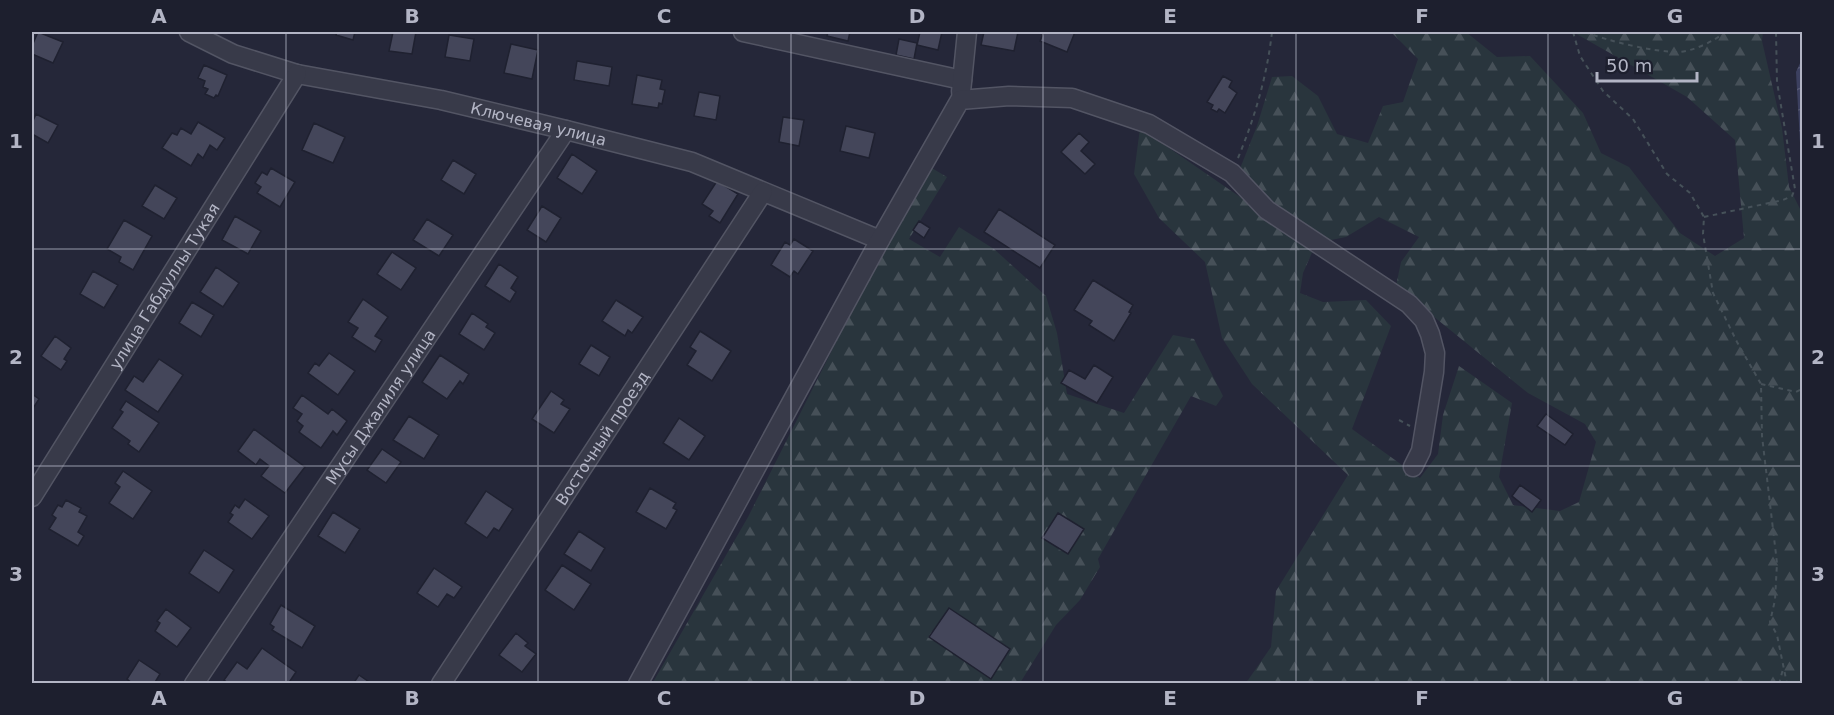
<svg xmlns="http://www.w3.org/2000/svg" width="1834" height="715" font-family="'DejaVu Sans',sans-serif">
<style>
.forest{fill:url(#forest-firs)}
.water{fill:url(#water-ripples)}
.building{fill:#44465a;stroke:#1f2130;stroke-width:1.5}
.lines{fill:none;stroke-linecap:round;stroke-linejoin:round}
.minor-casing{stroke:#535564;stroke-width:21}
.path{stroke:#465159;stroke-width:2;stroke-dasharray:4.5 4.5;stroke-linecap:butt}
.minor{stroke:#383a49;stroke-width:18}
.grid{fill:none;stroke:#b3b5c5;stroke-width:1.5;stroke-opacity:0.55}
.labels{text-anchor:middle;stroke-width:6;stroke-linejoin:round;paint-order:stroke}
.street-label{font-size:16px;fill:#b3b5c5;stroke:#1d1f2e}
.neatline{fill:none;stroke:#b3b5c5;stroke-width:2}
.grid-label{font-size:20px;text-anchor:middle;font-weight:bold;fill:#b3b5c5}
</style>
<defs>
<pattern id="forest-firs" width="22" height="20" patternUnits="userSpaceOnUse" patternTransform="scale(1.5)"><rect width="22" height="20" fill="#29353d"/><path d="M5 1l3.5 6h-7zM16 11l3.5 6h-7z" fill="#465058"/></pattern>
<pattern id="water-ripples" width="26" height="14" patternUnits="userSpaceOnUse" patternTransform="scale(1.5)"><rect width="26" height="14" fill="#3c4060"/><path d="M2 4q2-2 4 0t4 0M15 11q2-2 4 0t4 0" fill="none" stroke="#565975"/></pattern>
</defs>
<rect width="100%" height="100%" fill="#252739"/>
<path class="forest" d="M1391,32h75l31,25 33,-1 53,57 18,40 28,14 51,66 35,23 29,-18 -9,-98 -48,-43 -114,-65h190l-1,9 20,87 7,59 13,26v470h-556l25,-36 5,-56 72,-116 -96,-91 -30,-46 -17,-76 -46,-44 -25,-44 6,-46 174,120 -11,25 -3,20 23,9 43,-2 25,26 -39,103 68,49 18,-24 5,-39 16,-49 53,37 -13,74 14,28 47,6 19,-9 17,-60 -11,-18 -57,-31 -132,-107 5,-24 18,-25 -40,-20 -33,20 -20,4 -47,-31 -40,-39 18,-45 15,-49 20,-1 26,20 19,38 31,9 15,-37 20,-4 15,-43z
M930,167l17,10 -38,62 31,18 19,-30 35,22 52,47 11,37 10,61 57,19 49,-78 21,4 29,57 -7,10 -25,-10 -93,163 2,8 -20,33 -24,25 -36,58 -368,1 96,-167 136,-270z"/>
<path class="water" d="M1802,59v85l-2,-2 -4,-70z"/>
<path class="building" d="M38,32l25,10 -10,21 -21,-9v-8z
M330,32h25l-2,8 -17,-5 1,-2z
M393,32h23l-4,22 -23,-3z
M828,32h22l-2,9 -21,-5z
M920,32h22l-4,18 -21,-5z
M984,32h34l-4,19 -33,-6z
M1044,32h31l-8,20 -27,-11z
M449,35l25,4 -4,22 -25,-4z
M899,39l18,4 -3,16 -18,-4z
M511,44l27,6 -6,29 -28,-6z
M577,61l35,6 -3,19 -35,-6z
M204,65l23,10 -9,21 -2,-1 -2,3 -9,-4 3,-5 -5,-2 2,-6 -7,-3z
M637,75l25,5 -2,9 5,1 -3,14 -3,-1 -1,5 -26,-4z
M1223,76l9,5 -3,6 8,6 -12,20 -6,-4 -2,3 -6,-3 2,-4 -6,-3z
M699,92l21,4 -4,24 -22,-4z
M36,114l22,11 -10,18 -16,-9v-11z
M783,117l21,3 -5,26 -20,-4z
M198,122l27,16 -8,12 -7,-5 -7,13 -5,-4 -7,12 -29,-18 10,-15 5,2 4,-7 10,6z
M314,123l31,14 -12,26 -31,-13z
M846,126l29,7 -6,25 -29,-7z
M1079,133l10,9 -8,9 14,13 -10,10 -24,-22z
M572,154l25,17 -15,23 -25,-16z
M453,160l23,14 -12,20 -23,-14z
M271,168l24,14 -15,25 -23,-14 4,-6 -6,-4 7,-11 5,3z
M717,181l21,13 -18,29 -11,-7 4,-5 -11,-7z
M155,185l22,13 -13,21 -22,-13z
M542,206l19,12 -15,24 -19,-12z
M999,209l56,36 -15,23 -56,-36z
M235,216l26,15 -13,23 -26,-14z
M427,219l26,16 -14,21 -26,-16z
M124,220l28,16 -19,34 -14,-8 2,-5 -14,-8z
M919,221l11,7 -6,10 -11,-8z
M794,239l19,12 -15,23 -4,-3 -4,6 -19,-12 14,-23 5,3z
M392,252l24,16 -15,22 -24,-16z
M499,264l19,13 -7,11 5,4 -6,10 -25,-16z
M216,267l23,16 -16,24 -23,-15z
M93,271l25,14 -14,23 -24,-14z
M1093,280l40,25 -4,7 2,1 -17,28 -25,-16 3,-4 -18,-11z
M363,299l25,18 -13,19 7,4 -7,12 -23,-15 6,-9 -10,-6z
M616,300l27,17 -11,16 -4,-3 -3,6 -23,-15z
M192,302l22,13 -13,22 -22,-14z
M472,313l16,11 -2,3 9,6 -11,17 -25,-16z
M700,331l31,20 -19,30 -25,-16 9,-14 -6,-4z
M55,336l16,12 -7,11 3,2 -6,9 -20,-14z
M591,345l19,12 -11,19 -20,-12z
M329,353l26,18 -17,24 -30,-22 7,-10 4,3z
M440,355l29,19 -6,10 -3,-3 -13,18 -25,-17z
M159,359l24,16 -25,37 -33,-22 9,-14 9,6z
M1094,365l19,12 -16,26 -36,-20 8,-13 16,9z
M551,391l13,9 -3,4 9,5 -16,24 -22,-14z
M32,394l7,5 -7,11z
M302,395l26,19 4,-5 15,12 -10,14 -4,-4 -12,17 -22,-16 4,-6 -6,-5 5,-7 -9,-6z
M126,401l33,22 -20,29 -11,-8 2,-3 -18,-13 11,-16 -3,-2z
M1546,414l27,20 -8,11 -28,-19z
M409,416l30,19 -15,24 -31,-19z
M679,418l26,18 -16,24 -26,-17z
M254,429l51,38 -20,26 -24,-17 8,-10 -9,-7 -4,6 -18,-14z
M382,449l19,13 -15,21 -19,-13z
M123,471l29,20 -19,28 -24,-16 11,-16 -5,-4z
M1520,485l21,15 -9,12 -20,-16z
M650,488l26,15 -3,5 4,2 -11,19 -30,-17z
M486,491l27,18 -14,22 -5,-3 -7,10 -22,-15z
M245,499l24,17 -17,23 -24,-17 5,-7 -3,-2 5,-8 4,3z
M66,500l15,8 -2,4 8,4 -9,16 6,4 -6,10 -29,-17 7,-11 -4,-3 6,-10 4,2z
M333,512l27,17 -15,24 -27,-17z
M1058,513l26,16 -16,25 -26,-16z
M579,531l26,17 -14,23 -27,-17z
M204,550l30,20 -15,23 -30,-20z
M562,565l29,19 -17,26 -29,-20z
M434,568l28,19 -8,11 -7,-4 -9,13 -21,-14z
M281,605l34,21 -13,22 -30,-18 2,-3 -4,-3z
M949,608l61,41 -19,30 -62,-42z
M166,609l25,19 -14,19 -22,-16 5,-8 -3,-2z
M516,633l12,10 -3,3 11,8 -14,18 -23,-17z
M262,648l34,24 -8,12h-59l-5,-4 13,-18 10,7z
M139,660l21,14 -6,10h-21l-6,-5z
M359,675l13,9h-19z"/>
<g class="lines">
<g class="minor-casing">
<g id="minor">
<path id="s1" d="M189,32l44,22 64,20 144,26 125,30 126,32 188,78"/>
<path d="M743,32l219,48"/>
<path d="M961,92l6,-60"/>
<path id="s2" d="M32,497l265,-423"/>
<path id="s3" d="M194,684l372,-554"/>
<path id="s4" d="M441,684l322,-492"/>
<path d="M638,684l242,-444 80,-140 49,-4 63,2 77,26 83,49 35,37 142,94 15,16 6,14 5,19 -1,19 -13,79 -8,16"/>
</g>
</g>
<path class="path" d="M1573,32l7,24 23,35 30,28 34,55 23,19 14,24 -1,17 10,59 24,49 24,42 1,52 15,127 -2,37 -5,22 7,13 10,49
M1585,32c23,9 68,20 93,20 13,0 37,-11 47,-20
M1238,158c17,-41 29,-82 34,-126
M1704,217l79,-17 9,-4 3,-7 -18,-107 -1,-50
M1761,384l35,8 6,-3
M1399,420l11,6
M1779,684l4,-15"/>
<use href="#minor" class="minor"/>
</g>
<path class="grid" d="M286,32v652M538,32v652M791,32v652M1043,32v652M1296,32v652M1548,32v652M32,249h1770M32,466h1770"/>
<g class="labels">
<g class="street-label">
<text dy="6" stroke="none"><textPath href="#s1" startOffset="363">Ключевая улица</textPath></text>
<text dy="6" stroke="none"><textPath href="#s2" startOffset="249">улица Габдуллы Тукая</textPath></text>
<text dy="6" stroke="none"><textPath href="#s3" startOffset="334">Мусы Джалиля улица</textPath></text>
<text dy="6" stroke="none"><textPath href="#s4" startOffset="294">Восточный проезд</textPath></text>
</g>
</g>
<rect width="1834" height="715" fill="none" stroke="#1d1f2e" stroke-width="66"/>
<path d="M1597 72v9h100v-9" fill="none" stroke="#b3b5c5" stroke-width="3"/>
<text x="1606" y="72" font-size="18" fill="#b3b5c5" stroke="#1d1f2e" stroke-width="4.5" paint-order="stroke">50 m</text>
<rect x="33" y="33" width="1768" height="649" class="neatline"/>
<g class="grid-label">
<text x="159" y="23">A</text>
<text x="412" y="23">B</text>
<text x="664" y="23">C</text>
<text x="917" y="23">D</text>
<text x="1170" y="23">E</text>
<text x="1422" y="23">F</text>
<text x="1675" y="23">G</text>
<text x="16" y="148">1</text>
<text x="1818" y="148">1</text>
<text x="16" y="364">2</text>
<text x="1818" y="364">2</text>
<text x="16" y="581">3</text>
<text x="1818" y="581">3</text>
<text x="159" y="705">A</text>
<text x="412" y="705">B</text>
<text x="664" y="705">C</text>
<text x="917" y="705">D</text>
<text x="1170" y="705">E</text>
<text x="1422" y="705">F</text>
<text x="1675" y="705">G</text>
</g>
</svg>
